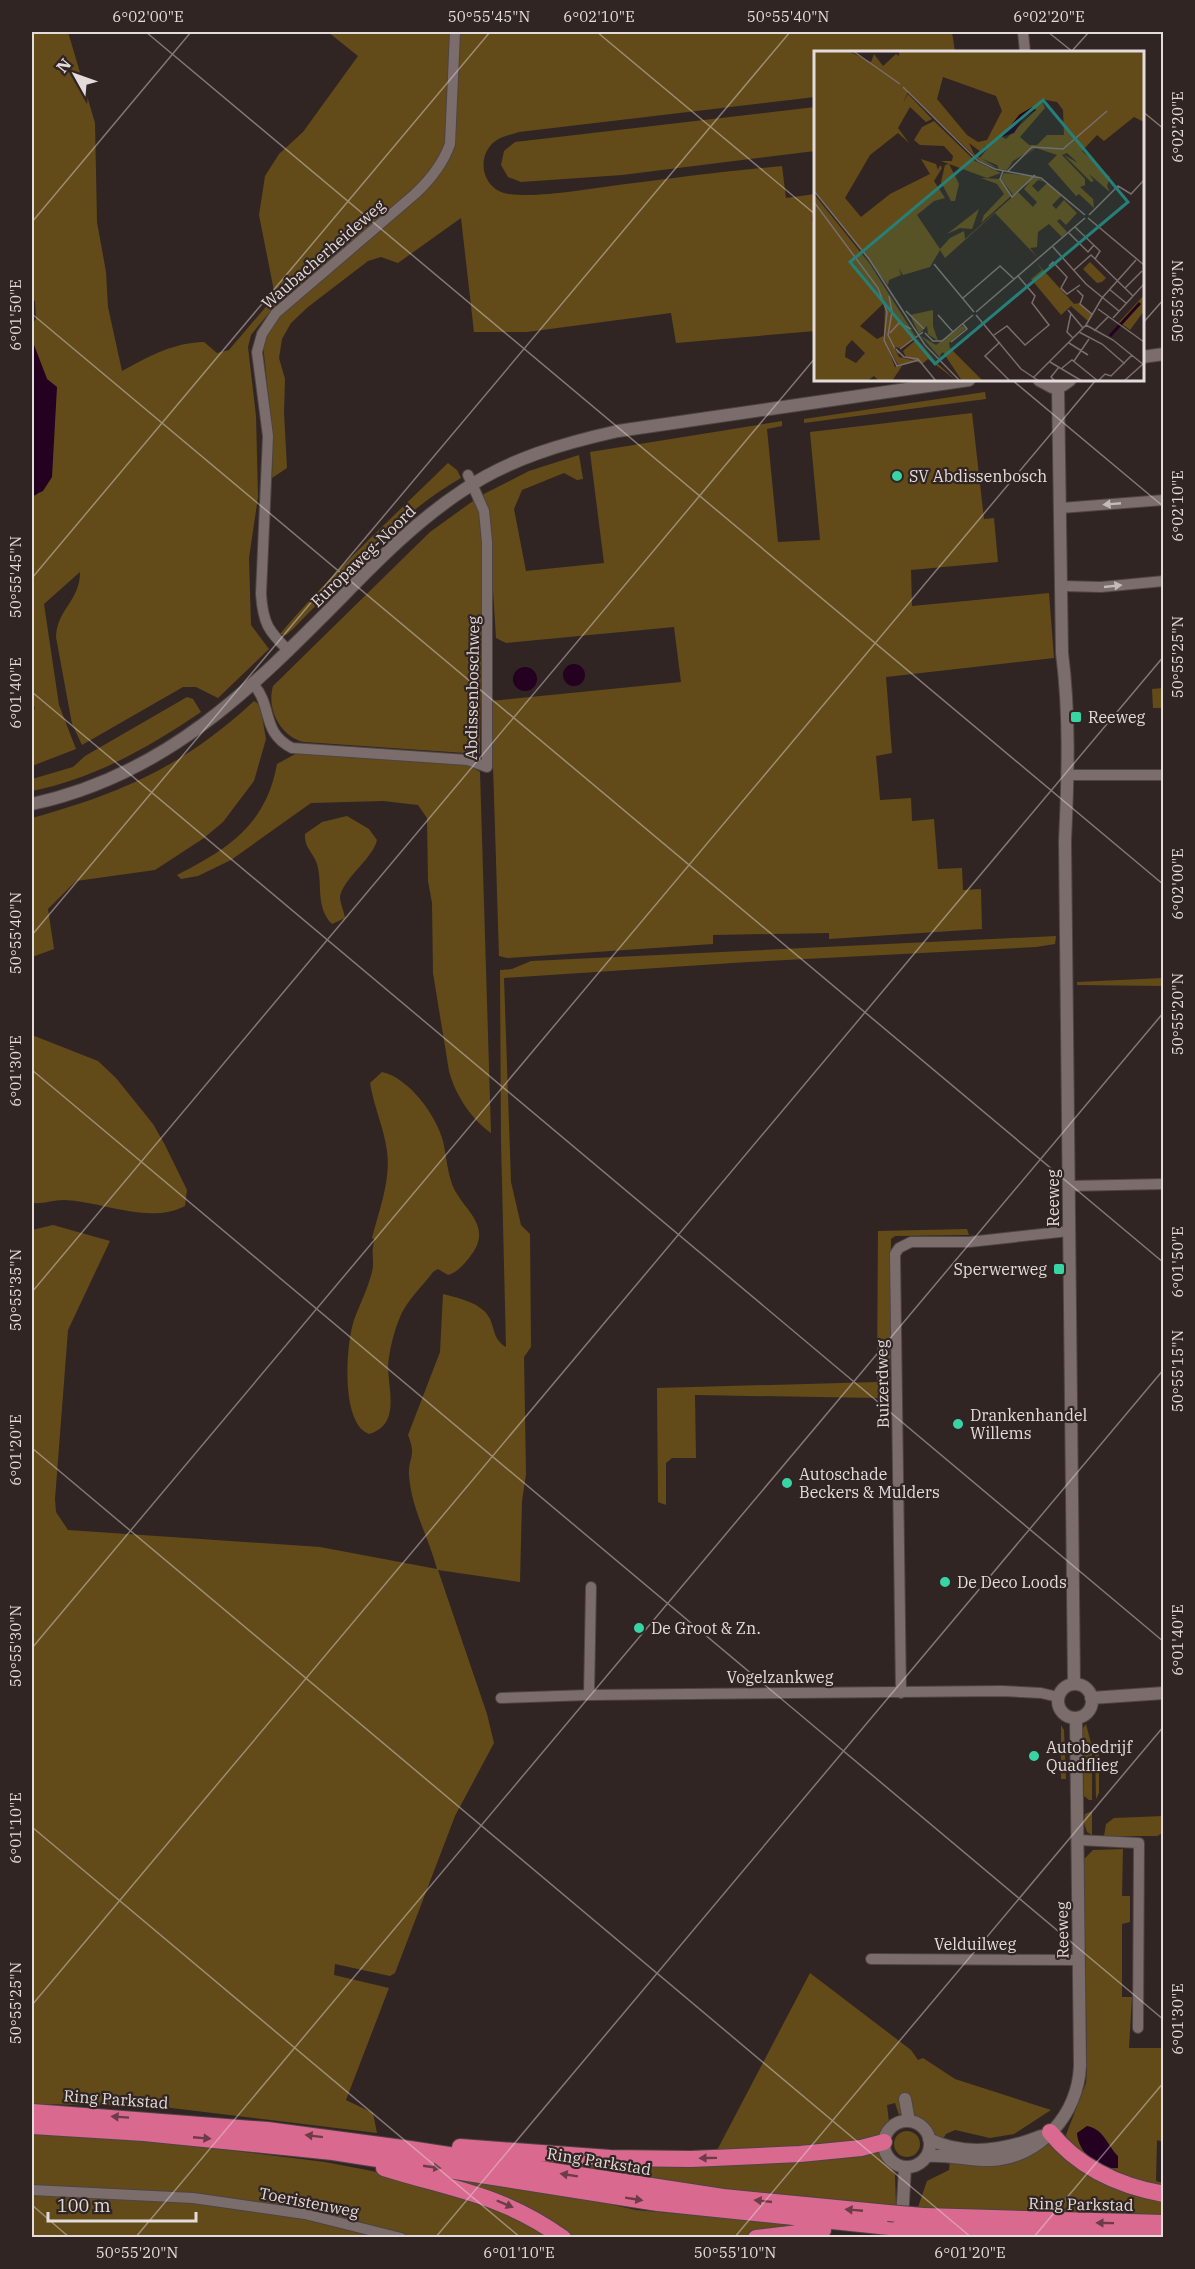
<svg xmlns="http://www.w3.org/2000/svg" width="1195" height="2269" font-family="'IBM Plex Serif',serif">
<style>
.green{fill:#624b19}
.water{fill:#240021}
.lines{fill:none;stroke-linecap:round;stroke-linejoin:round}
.minor-casing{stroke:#4e4443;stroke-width:12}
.tertiary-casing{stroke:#4e4443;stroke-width:14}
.trunk-casing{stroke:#4e4443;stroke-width:18}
.minor{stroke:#7b6d6b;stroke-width:10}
.tertiary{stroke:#7b6d6b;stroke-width:12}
.trunk{stroke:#da6990;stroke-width:16}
.trunk-bridge-casing{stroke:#4e4443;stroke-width:18;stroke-linecap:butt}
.trunk-bridge{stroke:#da6990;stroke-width:16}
.oneway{fill:#c4bbb9}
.oneway2{fill:#6c3d49}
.ticks{fill:none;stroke:#e4dcdb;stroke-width:1.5;stroke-opacity:0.45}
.poi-dot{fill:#38d4a6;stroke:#312523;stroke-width:2}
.labels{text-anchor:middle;stroke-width:4.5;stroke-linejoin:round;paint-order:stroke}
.street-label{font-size:16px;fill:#e4dcdb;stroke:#312523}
.poi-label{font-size:16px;fill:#e4dcdb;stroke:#312523;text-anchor:start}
.inset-river{fill:none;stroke:#240021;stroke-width:3}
.inset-road{fill:none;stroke:#796e6d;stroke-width:1.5}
.view{fill:#248079;fill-opacity:0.15;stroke:#248079;stroke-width:3}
.inset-edge{fill:none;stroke:#e4dcdb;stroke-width:3}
.neatline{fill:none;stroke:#e4dcdb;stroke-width:2}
.ticks-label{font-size:15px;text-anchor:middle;fill:#e4dcdb}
</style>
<rect width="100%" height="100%" fill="#312523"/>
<path class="green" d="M32,32h36l27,91 2,99 9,50 2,35 14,64c28,-15 50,-28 82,-29l13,11 12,-3 46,-54 -16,-81 6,-39 14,-22 24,-22 55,-76 -30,-24h624l3,20h-139l-1,45 -296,35c-8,3 -18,4 -25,10 -19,16 -11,49 15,52 30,4 78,-5 109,-9 54,-7 109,-14 164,-19l4,32 29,-4v22l-3,1 4,27 -1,87 -139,12 -5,-30 -144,19h-53l-13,-114 -63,45 -17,-6 -13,4 -60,46 -17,16 -9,16 -3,19 6,21 -1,34 3,55 -15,10 1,-39 -10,-94 7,-18 16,-18 -3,-13 -32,39 -3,12 8,69 2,81 -9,61 2,67 18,24 -51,49 -22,-11h-13l-101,58 -10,-21 -16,-87c1,-28 24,-36 24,-65l-36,32 15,101 17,44 -44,17v-56l3,-1 -3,-10v-203l5,-1 10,-116 -15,-39v-16l4,-5 -1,-18 -3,-2z
M815,107v44l-193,24 -101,7 -13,-5 -7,-12 3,-14 11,-9z
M985,392l1,7 -182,24v-4z
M972,413l12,106 10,-1 4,44 -87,8 1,36 137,-13 5,65 -168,19 6,76 -16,3 4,44 31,-2 1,23 22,-2 4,50 24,-1 1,22 18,-1 1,40 -153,10v-6l-116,2v9l-206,14 -8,-2 -8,-255 190,-19 -7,-55 -168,16 -10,-5 -8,-125 -8,-17 49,-25 50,-16 4,24 -6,1 -13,-7 -42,17 -8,19 12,62 78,-8 -14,-111 192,-31v5l-15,3 11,113 42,-2 -10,-108z
M448,463l9,7 4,8c-65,37 -116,99 -168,151l-7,6 -6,-1c52,-62 111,-115 168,-171z
M473,501l9,10 4,130 -5,15 -1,98 -176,-12c-23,-5 -38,-33 -31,-56l157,-154z
M1163,688v20h-10l-1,-19z
M187,697l6,2 8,13c-53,36 -106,66 -169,79v-12l41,-12 12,-11z
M254,701l6,4 6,34 -12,42 -31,41 -19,16 -49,32 -79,11 -28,28 6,40 -22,8v-139c90,-25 152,-52 222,-117z
M297,753l169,10 14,9 11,361c-20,-14 -36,-39 -42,-62l-16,-98 -1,-70 -4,-22 -1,-63 -9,-13 -35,-4 -72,2 -80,57 -33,16 -17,3 -4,-4c51,-26 89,-50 100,-111z
M347,816l22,13 8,11c-4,19 -38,42 -37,59 1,6 4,13 5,19l-13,6c-17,-17 -9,-40 -15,-60 -4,-12 -13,-16 -12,-30l17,-12z
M1056,936l-1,8 -19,3 -288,15 -244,16 7,204 10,43 9,9 1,113 -7,10 2,117 -4,27 -2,81 -82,-12 49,144 7,29 -39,73 -60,157 -5,3 -55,-12 -1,11 55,13 -43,112 27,13 4,20 -222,-27 -123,-2v-874l21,-5 57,16 -42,89 -13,169 1,13 12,18 252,17 117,22c-8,-31 -26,-61 -28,-94 -1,-18 8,-18 -1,-40l32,-83 3,-58c15,4 40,9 47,25 5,12 4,21 16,28l-5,-206 -1,-171 12,-1 19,-8z
M1163,978v8l-86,-1v-3z
M32,1035l66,26 18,17 37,46 12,21 22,45 -2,16c-37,19 -83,-5 -121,-6 -12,0 -19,4 -32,3z
M382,1072c27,6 54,43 61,69 3,13 4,27 8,40 8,28 46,43 18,77 -6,7 -11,14 -21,17l-10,-6 -5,3c-11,15 -26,28 -33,45 -5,12 -9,26 -11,40 -5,25 16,66 -20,77 -29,-11 -23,-90 -15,-114 6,-16 14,-32 18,-48 3,-11 -2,-22 3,-32l-3,-2c7,-28 19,-57 15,-87 -3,-23 -13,-44 -17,-68z
M967,1229l2,6 -74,1 -4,3 -1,147 -12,12 -183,-3 1,63h-24l-6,5v42l-8,-3 -1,-114 220,-6 1,-151z
M1086,1724l6,23v53h-3l-5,-4 -1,-68z
M1061,1725l3,5 2,49h-5z
M1095,1752h4v41l-3,6z
M1092,1811v24l-5,-3 -3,-9 1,-9z
M1163,1816v17l-6,3h-53l2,-12 8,-6z
M1123,1849l-1,47h8v26l-8,2v73h10l-3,51h34v94l-6,-2 -1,41 7,2v7l-43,-11 -53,-35 -1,-9 20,-52 1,-15 -3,-209 9,-9z
M810,1973l101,77 7,10 5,-2 32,21 96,31 -37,24 -24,4 -35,-8 -9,4 -4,6 -28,-24 -4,-8 -11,7 -4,-12 -8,2 2,17 -13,17 -162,17z
M32,2131l101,7 192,24 42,8 78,17 113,50h-146l-58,-17 27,17h-349z
M894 2144a13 13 0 1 1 26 0a13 13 0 1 1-26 0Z
M1051,2142l113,55 -1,18 -237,-5 -8,-3 9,-26 22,-11 1,-10 80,-5z
M880,2149l15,26 1,30 -140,-10 -274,-43 223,12h72z
M410,2169l163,27 63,14 167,15 -55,13 -179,-1z"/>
<path class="water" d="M32,340l15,39 10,8 -5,90 -9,14 -11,5z
M563 675a11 11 0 1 1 22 0a11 11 0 1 1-22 0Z
M513 679a12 12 0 1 1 24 0a12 12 0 1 1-24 0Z
M1087,2126c17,3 20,19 31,30v12c-20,2 -40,-16 -41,-35z"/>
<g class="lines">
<g class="minor-casing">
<path id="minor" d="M1023,32l2,20
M1061,508l103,-8
M1062,586l39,1 63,-6
M289,651c-21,-20 -26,-28 -28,-57l7,-158 -11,-84 5,-18 14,-21 139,-119c16,-15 28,-30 35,-50l5,-112
M254,685c19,22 7,47 38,63l176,12 19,7v-225l-3,-31 -16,-36
M1068,775h96
M1069,1186l95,-2
M901,1693l-6,-439 4,-6 12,-6h58l100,-11
M589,1695l2,-108
M501,1698l88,-3 413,-4 39,2 17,4
M1078,1840l61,3 -1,185
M871,1959l208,1
M32,2190l161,8 112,16 96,24"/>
</g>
<g class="tertiary-casing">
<path id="tertiary" d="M1142,357l22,-3
M1039,380l13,7 11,-2 7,-5
M1058,387l4,266c8,62 6,125 3,188l9,843
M32,804c134,-29 218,-114 311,-208 37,-38 75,-76 119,-105 46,-32 102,-48 156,-60l351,-51
M1058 1701a17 17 0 1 1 34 0a17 17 0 1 1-34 0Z
M1091,1698l73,-5
M905,2099l4,22
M884 2144a23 23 0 1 1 46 0a23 23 0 1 1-46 0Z
M929,2139c36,18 77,11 112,-3
M927,2156c21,-2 42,5 64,4 49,-2 87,-46 89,-94l-4,-348
M901,2238l4,-71"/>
</g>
<g class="trunk-casing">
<path id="trunk" d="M32,2112l235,18 143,19 313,48 165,16
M32,2126l112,7 189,19 325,51 241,25
M1050,2132c29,36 69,54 114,62
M460,2147l150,11 81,1 109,-5 61,-6 23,-6
M384,2168c70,22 117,26 179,70
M923,2216l241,7
M922,2229l242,8
M756,2238l67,-8"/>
</g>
<use href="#minor" class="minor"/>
<use href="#tertiary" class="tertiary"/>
<use href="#trunk" class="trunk"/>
<g class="trunk-bridge-casing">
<path id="trunk-bridge" d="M888,2213l35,3
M899,2228l23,1"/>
</g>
<use href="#trunk-bridge" class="trunk-bridge"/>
</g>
<defs><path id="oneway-solid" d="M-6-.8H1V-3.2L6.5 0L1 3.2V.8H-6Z" transform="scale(1.5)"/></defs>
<g class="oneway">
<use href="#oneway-solid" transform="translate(1112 504) rotate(175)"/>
<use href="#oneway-solid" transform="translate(1113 586) rotate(-6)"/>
</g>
<g class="oneway2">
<use href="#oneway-solid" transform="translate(120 2117) rotate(-176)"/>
<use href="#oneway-solid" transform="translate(314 2136) rotate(-173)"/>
<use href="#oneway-solid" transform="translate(202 2138) rotate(5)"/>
<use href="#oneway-solid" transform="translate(708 2158) rotate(179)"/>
<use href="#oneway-solid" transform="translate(432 2167) rotate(8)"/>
<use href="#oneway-solid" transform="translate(569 2175) rotate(-171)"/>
<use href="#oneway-solid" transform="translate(634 2199) rotate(9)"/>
<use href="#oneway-solid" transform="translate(763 2201) rotate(-174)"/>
<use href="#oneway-solid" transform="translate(505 2204) rotate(23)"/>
<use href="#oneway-solid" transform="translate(854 2210) rotate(-175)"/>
<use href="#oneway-solid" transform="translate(1105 2223) rotate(-179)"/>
</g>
<path class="ticks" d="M146,32l1018,853M597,32l219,183M1048,32l25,20M1071,52l18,-20M1142,111l22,18M32,222l159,-190M32,314l1132,949M1142,324l22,-25M1012,380l152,127M32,578l458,-546M32,692l1132,950M32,935l758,-903M32,1070l1132,950M32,1292l784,-935M32,1448l940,790M32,1648l1064,-1268M32,1827l489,411M32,2005l1132,-1349M32,2205l38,33M135,2238l1029,-1226M435,2238l729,-869M734,2238l430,-512M1033,2238l131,-156"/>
<g class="poi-dot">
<circle cx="897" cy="476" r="6"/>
<rect x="1070" y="711" width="12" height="12" rx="3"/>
<rect x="1053" y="1263" width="12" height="12" rx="3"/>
<circle cx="958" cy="1424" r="6"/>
<circle cx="787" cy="1483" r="6"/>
<circle cx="945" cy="1582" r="6"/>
<circle cx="639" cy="1628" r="6"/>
<circle cx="1034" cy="1756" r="6"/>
</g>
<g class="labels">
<g class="street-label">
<text transform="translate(323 254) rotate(-41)" y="6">Waubacherheideweg</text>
<text transform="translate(363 556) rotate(-44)" y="6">Europaweg-Noord</text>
<text transform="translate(472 688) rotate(-89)" y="6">Abdissenboschweg</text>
<text transform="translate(1053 1198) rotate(-90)" y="6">Reeweg</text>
<text transform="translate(882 1384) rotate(-91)" y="6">Buizerdweg</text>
<text x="780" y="1683">Vogelzankweg</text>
<text transform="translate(1062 1930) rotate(-91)" y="6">Reeweg</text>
<text x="975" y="1950">Velduilweg</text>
<text transform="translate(116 2099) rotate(4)" y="6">Ring Parkstad</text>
<text transform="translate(599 2161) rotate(9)" y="6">Ring Parkstad</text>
<text transform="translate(309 2202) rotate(11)" y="6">Toeristenweg</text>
<text transform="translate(1081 2204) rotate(1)" y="6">Ring Parkstad</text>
</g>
<g class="poi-label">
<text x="909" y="482">SV Abdissenbosch</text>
<text x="1088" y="723">Reeweg</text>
<text x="1047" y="1275" text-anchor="end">Sperwerweg</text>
<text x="970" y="1421">Drankenhandel<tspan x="970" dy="18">Willems</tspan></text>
<text x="799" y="1480">Autoschade<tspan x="799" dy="18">Beckers &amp; Mulders</tspan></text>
<text x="957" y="1588">De Deco Loods</text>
<text x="651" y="1634">De Groot &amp; Zn.</text>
<text x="1046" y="1753">Autobedrijf<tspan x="1046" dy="18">Quadflieg</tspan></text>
</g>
</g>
<g transform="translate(814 51)">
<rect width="330" height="330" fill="#312523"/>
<path d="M0,0h34l23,11 3,-8 9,12 13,-12 3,2v-5h245v71l-10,-5 -30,24 -7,-6 -15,16 28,26 -3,9 3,6 -21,-18 5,7 -3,1 -27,-27 14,8 -11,-10 -5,2 23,24v6l-5,2 13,12 1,9 -15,-14 -3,2 -28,-32 9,-9 -21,-7 -14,10 15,-12 -24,15 -6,9 -8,-1 -2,-4 -17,-7 8,-10 -3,-2 -4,6 -12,-9 5,11 23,14 -17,-7 -72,-69 -5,11 5,-9 24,25 -6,3 -16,-15 -12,21 11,15 -11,-10 -28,22 -25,43 16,19 29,-23 40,-20 -9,-15 15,5 2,6 2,-5 2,3 -8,13 11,17 -11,3 -17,14 23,34 10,-11 14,-7 1,8 53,-47 15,15 4,-5 -13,-13 6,-7 -17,13 -12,-16 3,-6 30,3 11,6 -7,-2 -6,6 6,6 9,-9 33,29 -19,-16 -9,9 4,4 8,-9 13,13 -11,12 -6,-6 -3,2 10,11 -5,5 -13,-13 -11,8 -1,15 -7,1 8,10 -43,-45 -50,45 -5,-8 -10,17 -27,8 -4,-6 2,6 -12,5 -1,5 -74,-95zM129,26l53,19 6,15 -15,29 -9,2 -11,-7 -30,-36zM227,48l16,3 6,8 1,25h-17l-10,10h-8l-9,-8 25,-29zM219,56l3,3 -22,21 -8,8 -4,-2 20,-24zM120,70l41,40 26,12 -14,5 -38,-14 10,20 -4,17h-4l-10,-19 4,-17 4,-1 -8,-3h11l1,-5 -9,-10 -24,-1 -6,-5 8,-13zM167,127l19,1 11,17 -30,27 3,-8 20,-21 -7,-10zM0,143l56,70 46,73 -16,11 -6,-1 5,10 17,4 -18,4 -14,-26 1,-37 -25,24 17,13 6,-3 12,31 7,-1 -10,15h-13l-5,-5 -7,5h-53zM38,289l13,13 -9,10 -11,-6 1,-10zM165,158l-7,20 -12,-1 -13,6zM222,211l38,42 6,-1 12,12 -4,6 -17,-15 -10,9 -30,-36 11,-9zM276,211l16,16 -4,4 -5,1 -14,-14zM330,244v16l-14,19 -11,-8zM119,259v16l5,15 -10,-7 -1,-8 -8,8 -9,-19zM148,275l4,2 -17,15 1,5 33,33h-21l-19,-29 -3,3 2,5 -21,-24 15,9zM103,288l21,25 19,17 -29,-22 -6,5 -16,-7 -3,-6z" fill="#624b19" fill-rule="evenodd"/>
<path d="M218,56l4,3 -13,9 -9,14 -12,4 17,-22z" fill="#240021"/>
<path class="inset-river" d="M296,285l30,-33"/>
<path class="inset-road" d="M39,0l47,33M89,36l75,74 17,8 46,9 44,37M189,120l-3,8 12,18 23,-22M194,120l24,-24 31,2 44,-38M0,140l55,68 56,86 35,36M0,151l64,86 9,24 -3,28 13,26 22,-6M275,164l29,-29 13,8 13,-14M274,167l56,47M261,176l25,24 -5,8M255,182l19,19 6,-7M239,196l33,37 33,27M120,213l40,48M235,215l4,-4 14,15 -6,11 6,6 13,-9M260,219l17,-15 42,41M311,237l17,-17M295,238l17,14M263,239l6,6 -3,8 13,11M75,245l3,16 -4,23 7,14M149,247l37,-32 14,13M284,258l46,33M254,259l15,18M92,260l18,18M162,261l109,-94M257,262l-4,19 6,6M124,264l15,17M162,264l45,54 18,12M299,267l31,-34M272,274l27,15 31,25M280,280l15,-15M265,281l23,12 23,20M76,282l9,-10 12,6M111,282l8,8h9l31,-26M180,284l13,-9 18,19 24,-20 -17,-22 3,-7 -17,-20M137,291l16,-13 -4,-5M186,291l-15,14 25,25M255,292l19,12M86,298l23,-17M85,302l-3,-4 8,8 14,2 18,22M260,310l15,-22M236,311l32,19M248,317l10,-8 26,21M219,327l53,-53 16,-27 34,-38M241,330l-4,-4 8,-10M284,330l7,-7 6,2 21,-21M310,330l19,-17"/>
<path class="view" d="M229,49l85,102 -193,162 -85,-102z"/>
<rect width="330" height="330" class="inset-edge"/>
</g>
<rect width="1195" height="2269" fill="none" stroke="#312523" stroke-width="66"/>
<g transform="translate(75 75) rotate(310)" stroke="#312523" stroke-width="4.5" paint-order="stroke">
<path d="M0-4.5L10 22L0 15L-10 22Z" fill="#e4dcdb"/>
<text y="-9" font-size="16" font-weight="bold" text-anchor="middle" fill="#e4dcdb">N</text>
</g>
<path d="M48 2212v9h148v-9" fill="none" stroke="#e4dcdb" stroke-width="3"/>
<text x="57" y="2212" font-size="18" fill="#e4dcdb" stroke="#312523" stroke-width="4.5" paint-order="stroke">100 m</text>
<rect x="33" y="33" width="1129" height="2203" class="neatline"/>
<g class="ticks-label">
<text x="148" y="22">6°02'00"E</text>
<text x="489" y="22">50°55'45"N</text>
<text x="599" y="22">6°02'10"E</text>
<text x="788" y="22">50°55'40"N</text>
<text x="1049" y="22">6°02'20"E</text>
<text transform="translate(1178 127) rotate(-90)" y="5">6°02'20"E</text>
<text transform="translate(1178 301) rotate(-90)" y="5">50°55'30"N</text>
<text transform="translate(16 315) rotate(-90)" y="5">6°01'50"E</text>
<text transform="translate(1178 506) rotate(-90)" y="5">6°02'10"E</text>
<text transform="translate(16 577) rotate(-90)" y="5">50°55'45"N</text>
<text transform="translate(1178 657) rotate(-90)" y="5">50°55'25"N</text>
<text transform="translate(16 693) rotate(-90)" y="5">6°01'40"E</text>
<text transform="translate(1178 884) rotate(-90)" y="5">6°02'00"E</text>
<text transform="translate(16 933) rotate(-90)" y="5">50°55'40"N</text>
<text transform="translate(1178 1014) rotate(-90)" y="5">50°55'20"N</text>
<text transform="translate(16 1071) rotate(-90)" y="5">6°01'30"E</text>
<text transform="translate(1178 1262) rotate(-90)" y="5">6°01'50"E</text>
<text transform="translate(16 1290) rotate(-90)" y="5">50°55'35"N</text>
<text transform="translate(1178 1371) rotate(-90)" y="5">50°55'15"N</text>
<text transform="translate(16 1450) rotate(-90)" y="5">6°01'20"E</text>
<text transform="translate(1178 1640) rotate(-90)" y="5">6°01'40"E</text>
<text transform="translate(16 1646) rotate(-90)" y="5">50°55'30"N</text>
<text transform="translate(16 1828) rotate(-90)" y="5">6°01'10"E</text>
<text transform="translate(16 2003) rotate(-90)" y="5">50°55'25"N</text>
<text transform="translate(1178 2019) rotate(-90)" y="5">6°01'30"E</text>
<text x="137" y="2258">50°55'20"N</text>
<text x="519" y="2258">6°01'10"E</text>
<text x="735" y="2258">50°55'10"N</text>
<text x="970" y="2258">6°01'20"E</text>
</g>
</svg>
